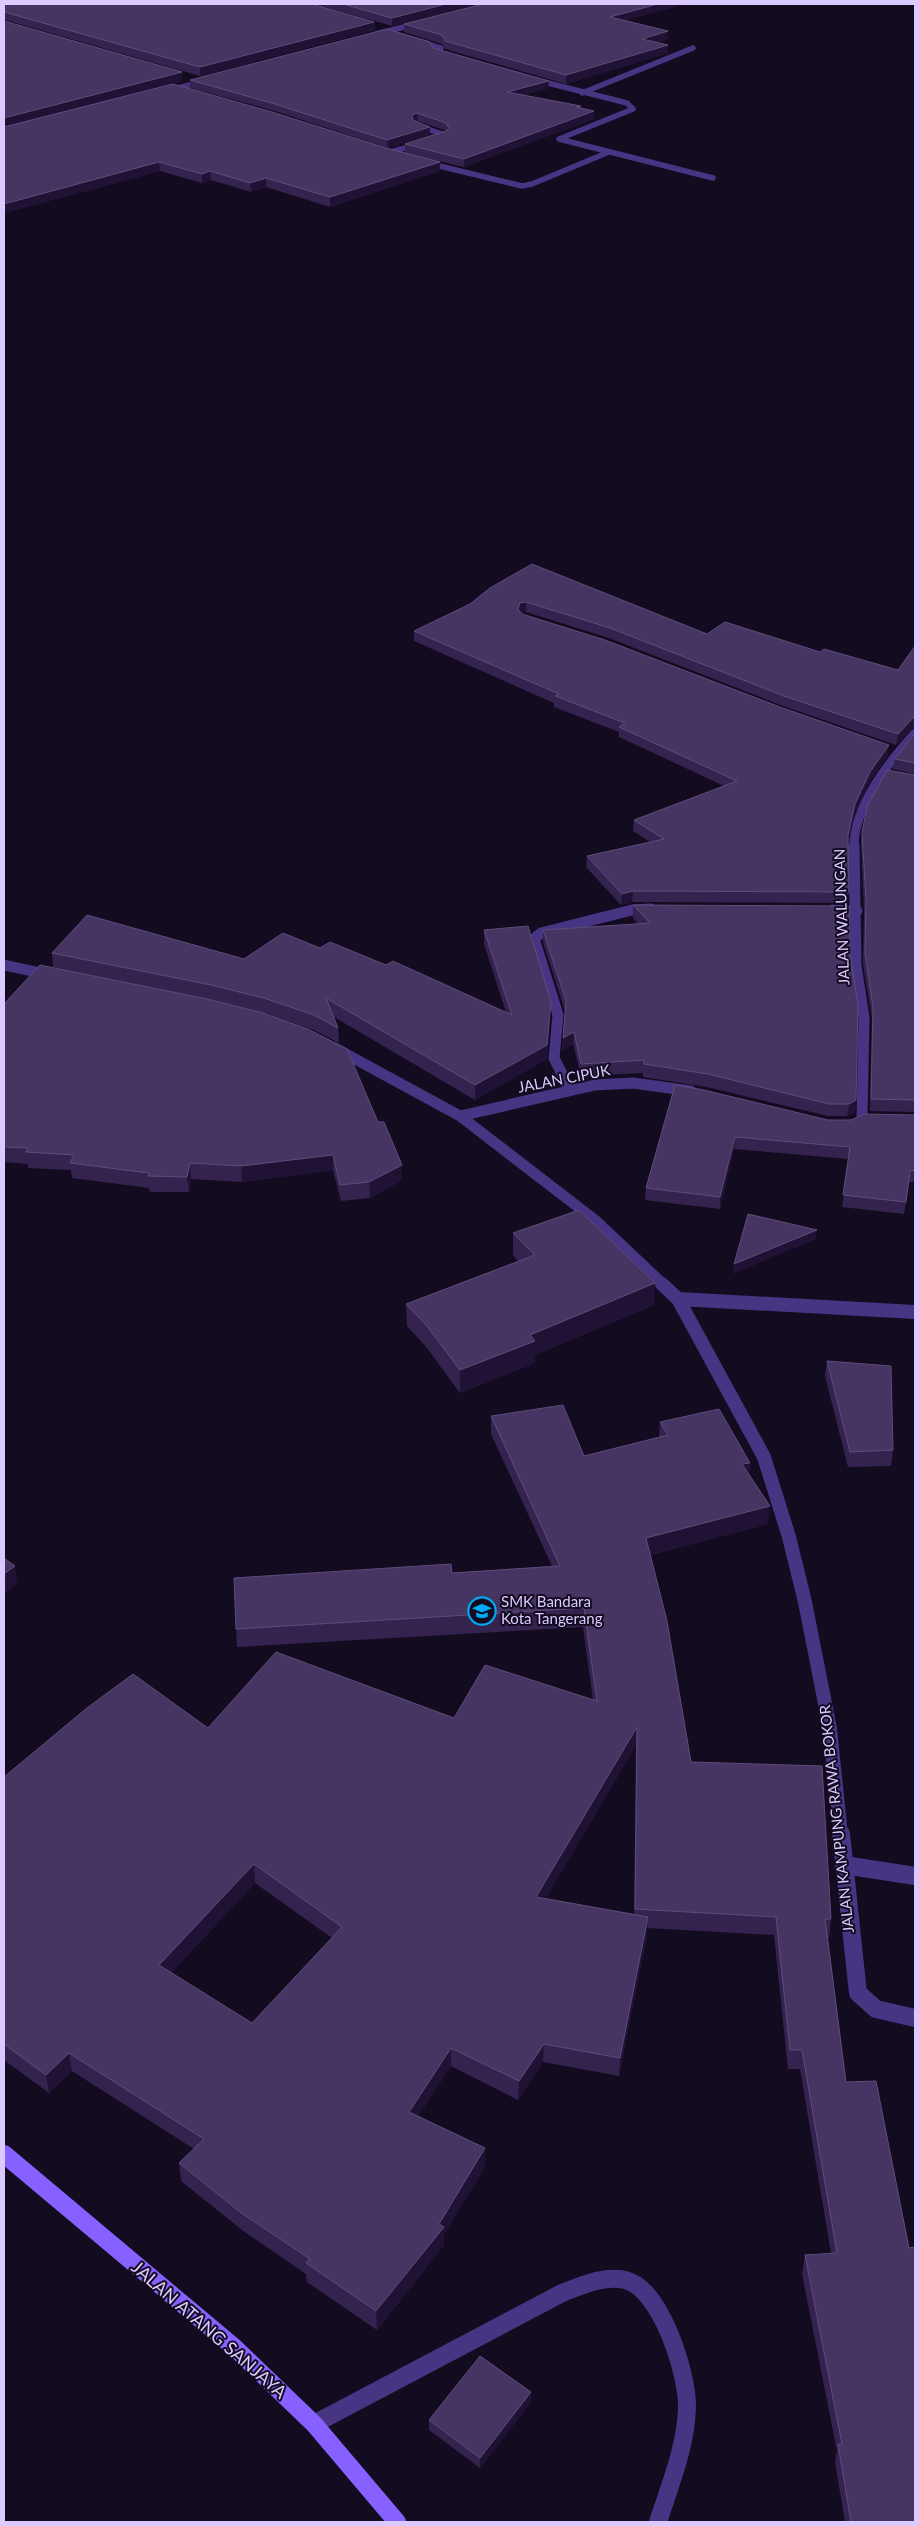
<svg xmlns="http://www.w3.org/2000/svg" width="919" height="2526" font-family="Lato,sans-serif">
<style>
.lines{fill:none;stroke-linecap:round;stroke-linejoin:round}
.minor-far4{stroke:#473482;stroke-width:5.5}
.minor-far3{stroke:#473482;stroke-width:9}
.minor-far2{stroke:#473482;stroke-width:11}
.minor-far1{stroke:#473482;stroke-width:14}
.minor{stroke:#473482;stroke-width:18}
.secondary{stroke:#8661ff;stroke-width:18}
.wall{fill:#35234f;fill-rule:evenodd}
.shaded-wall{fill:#201234}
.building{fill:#463562;stroke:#5e4c7b;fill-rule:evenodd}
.labels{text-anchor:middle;stroke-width:4;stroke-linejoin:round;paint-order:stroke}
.street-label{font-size:15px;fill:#dbcaff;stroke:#130b20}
.poi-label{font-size:15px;fill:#dbcaff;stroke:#130b20;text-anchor:start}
.near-street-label{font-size:18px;fill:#dbcaff;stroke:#130b20}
</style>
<rect width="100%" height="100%" fill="#130b20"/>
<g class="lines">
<path class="minor-far4" d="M376,34l44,-11
M416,40l25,8 -7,3 12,4
M532,79l95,24 6,6 -74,30 154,39
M166,91l39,-10
M582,93l111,-45
M416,125l29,10
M387,153l32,-9
M423,162l99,24 10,-2 77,-32"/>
<path class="minor-far3" d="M854,847c0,-41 34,-84 61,-114"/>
<path class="minor-far2" d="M854,846l2,119 8,53 -2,100
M833,910l24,1
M4,965l46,10
M335,1048l125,68 135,104 69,65
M570,1090l-16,-32 4,-43 -23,-73 1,-5 5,-4 91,-23 19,-1
M460,1116l135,-31 38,-2 58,8"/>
<path class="minor-far1" d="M662,1284l16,15 86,158 25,80 16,65 25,127 11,106
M678,1299l237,13"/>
<path class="minor" d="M841,1834l17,159 18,16 39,9
M844,1865l71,11
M314,2424l248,-131c19,-7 42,-18 63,-13 36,8 63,95 62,128 -1,38 -17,77 -29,114"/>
<path class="secondary" d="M4,2154l231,194 79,76 83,98"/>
</g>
<path class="wall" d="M4,4l370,18 1,8 -175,46 -195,-56h-1z
M315,4h163l-86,22z
M4,21l178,51v9l-118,31 109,-28 99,28 114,36 54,14v9l-110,36 -64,-20 -15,5 -40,-12 -9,3 -42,-12 -156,42z
M626,21l42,10v9l-10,2 10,11 -102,31 -121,-35 -3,-5 -38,-12v-8z
M433,48l116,33 -1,7 -24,7 56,13 14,11 -130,48 -59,-14v-9l42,-13 -29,-10h-2l14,6v8l-42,13 -113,-37 -85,-23v-8z
M490,588l217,46 113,18 78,18 17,-24v81h-2l-17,18 -113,-39 -174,-68 -83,-26 -5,1 1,1 366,141 -19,28 -15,31 -6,27 1,51 -2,11 -215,-1 -11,3 -35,-38 1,-11 63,-14 -17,-11 1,-11 90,-34 -105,-49v-5l-65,-25v-4l-140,-62v-10l56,-27z
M915,733v41l-22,-5 2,-10z
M915,775v337l-45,-1 2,-93 -9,-54 1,-53 -3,-68 1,-11z
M633,905l217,49 6,146 -1,13 -8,3h-19l-121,-29 -64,-10v-4l-62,3 -8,-32 -11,7 3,-40 -22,-69v-12l95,-6 -5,-6z
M484,930l66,86 -3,43 -72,41 -141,-83 4,11 1,15 -25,-13 -46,-16 -56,-14 -159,-33 -1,-14 192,6 76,-11 66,17 120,47 -22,-68z
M4,1004l398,176 -32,18 -29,3 -8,-31 -91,12 -51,-3 -2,13h-39l-1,-4 -77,-10 -1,-8 -43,-2v-4l-24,-2z
M675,1085l153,35h23l64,-5v67h-6l-5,32 -62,-7 7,-48 -115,-10 -14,60 -75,-9 1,-12z
M513,1233l141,72 -119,50v8l-75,30 -33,-45 -20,-22 -1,-22 112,-43 -5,-6z
M827,1361l66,89 -2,16 -43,1 -23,-91z
M491,1416l93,40 75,-18 1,-16 89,53 19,49 -118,31 41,207 140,157 -2,19h-1l18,144 69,440h-70l-10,-60 2,-11 -35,-177 3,-19 26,-2 -31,-184h-12l-14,-134 -127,-7v7l-28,141 -76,-14 -25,38 -67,-34 -33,50 67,32v19l-41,67v11l-67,85 -70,-48 -1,-8 -64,-44 -61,-49 -2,-18 15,-14 -122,-78 -23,22 -45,-33v-283l204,-49 246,-10 139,-18 -10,-73 -346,20 -1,-18 216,-56 100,-7 -61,-132zM636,1745l-2,169 -88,-16zM255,1883l77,55 -80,85 -81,-50z
M531,2392v10l-51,66 -51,-38v-10z"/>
<path class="shaded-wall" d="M446,4h32l-86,22v-8z
M658,4h28l-76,21v-8z
M5,11v9h-1v-8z
M374,22l1,8 -175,46v-9z
M668,31v9l-27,7 1,-8z
M668,45v8l-102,31v-9z
M182,72v9l-178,46v-9z
M549,81l-1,7 -41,11v-7z
M594,111v8l-130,48v-8z
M417,113l1,8 -6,2v-8z
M430,127v8l-42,13 -1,-8z
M159,162l1,9 -156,42v-9z
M440,162v9l-110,36v-10z
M210,171l1,9 -9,3v-9z
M266,178v9l-15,5 -1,-9z
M526,602v10l-6,1 -2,-4 2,-6z
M914,717l-1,10 -17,18 2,-11z
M889,745l-1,10 -19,28 -15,31 -8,32 2,-11 7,-31 15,-32z
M633,891l-1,11 -11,3 1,-11z
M551,1001l-1,15 -3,43 -72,41v-15z
M574,1032l-1,12 -11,7 1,-13z
M856,1100l-1,13 -8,3 2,-12z
M735,1137l-1,12 -14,60v-12z
M333,1155v15l-91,12 -1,-16z
M190,1163l1,16 -2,13 -2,-15z
M402,1165v15l-32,18 -1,-16z
M817,1230l-1,9 -83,35 1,-10z
M655,1283l-1,22 -119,50v8l-75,30v-23l70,-35z
M750,1463l-1,18 -7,-17z
M770,1506l-2,18 -123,32 1,-18z
M15,1566l2,18 -13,10v-20z
M637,1727l-1,18 -100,170v-18z
M254,1864l1,19 -94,101 -2,-19z
M648,1917l-1,18 -28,141 1,-18z
M544,2044l-1,18 -25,38 1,-19z
M451,2048v18l-42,64v-18z
M69,2053l3,18 -23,22 -3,-18z
M485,2148v19l-41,67v11l-67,85 -1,-19 63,-87z
M531,2392v10l-51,66v-10z"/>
<path class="building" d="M4,4h308l62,18 -174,45 -196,-55z
M343,4h103l-54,14z
M483,4h175l-48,13 58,14 -26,8 26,6 -102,30 -121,-34 -3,-6 -38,-11z
M4,21l178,51 -178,46z
M387,29l43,13 3,6 116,33 -42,11 74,14 -5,1 18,4 -130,48 -59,-15 41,-13 3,-3 -3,-5 -29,-10 -5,2 1,5 17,7 -43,13 -112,-36 -85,-24z
M173,84l99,28 114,36 54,14 -110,35 -64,-19 -16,5 -40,-12 -8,3 -43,-12 -155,42v-77z
M532,564l175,70 18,-12 95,30 4,-3 74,21 17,-24v71h-1l-16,17 -114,-38 -174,-68 -84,-26 -6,1 -2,6 4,5 83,26 175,67 109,38 -19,27 -15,32 -7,31 1,57 -216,-1 -11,3 -35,-38 77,-17 -30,-19 103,-39 -118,-54 6,-4 -70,-27 4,-2 -145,-63 56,-27 20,-16z
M915,733v30l-20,-4z
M887,770l28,5v325l-44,-1 2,-92 -8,-54 1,-54 -4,-67 5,-25z
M633,905l216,1 1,48 8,52 -2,94 -7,4h-20l-121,-30 -64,-10v-4l-63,4 -7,-32 -11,6 3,-37 -23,-71 107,-7z
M87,915l157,44 39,-26 37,15 10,-6 56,23 7,-4 119,54 -28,-85 44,-4 23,75 -4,44 -72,40 -149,-87 12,30 -24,-13 -47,-16 -56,-14 -159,-32z
M40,965l167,34 56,14 45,16 39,20 31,73h6l18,43 -33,17 -29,3 -7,-30 -92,11 -51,-3 -3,14 -39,-1 1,-3 -79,-10 4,-8 -48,-3 2,-4 -24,-1v-143z
M675,1085l29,5 124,30h23l14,-6 50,1v55l-5,1 -4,31 -63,-7 7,-48 -115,-10 -15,60 -74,-9z
M579,1210l76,73 -125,52 5,6 -75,29 -33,-44 -21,-22 129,-49 -22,-22z
M748,1214l69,16 -83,34z
M827,1361l64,5 2,84 -43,2z
M563,1405l21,51 84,-21 -8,-13 59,-13 31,54 -8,1 28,42 -124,32 21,83 24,141 131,4 9,153h-6l21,163 30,-1 33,167 6,-1v275h-64l-13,-78h4l-37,-189 32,-2 -35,-203h-12l-14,-133 -141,-8 2,-182 -101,170 112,20 -28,141 -76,-14 -25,37 -68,-33 -42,64 76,36 -46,76 5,3 -68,84 -70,-48 4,-4 -70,-47 -61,-49 25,-24 -135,-86 -23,22 -42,-31v-267l83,-69 46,-34 75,54 68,-76 178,66 31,-53 112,36 -13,-93 -348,21 -2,-51 217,-14 1,9 108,-7 -69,-150zM254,1864l88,63 -90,96 -93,-58z
M4,1558l11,8 -11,8z
M480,2356l51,36 -51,66 -51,-38z"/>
<defs>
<g id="school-ring" transform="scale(1.4375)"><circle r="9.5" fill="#130b20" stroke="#00aaf5" stroke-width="1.5"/><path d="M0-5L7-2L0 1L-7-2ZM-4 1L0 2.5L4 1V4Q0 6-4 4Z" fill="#00aaf5"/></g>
</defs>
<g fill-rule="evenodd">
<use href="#school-ring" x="482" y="1611"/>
</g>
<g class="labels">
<g class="street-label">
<text transform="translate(842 917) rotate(-92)" y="5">JALAN WALUNGAN</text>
<text transform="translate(564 1079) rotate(-11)" y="5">JALAN CIPUK</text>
<text transform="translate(837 1819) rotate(-96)" y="5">JALAN KAMPUNG RAWA BOKOR</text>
</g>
<g class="poi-label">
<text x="501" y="1607">SMK Bandara<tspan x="501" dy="17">Kota Tangerang</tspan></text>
</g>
<g class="near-street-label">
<text transform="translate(209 2330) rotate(41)" y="6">JALAN ATANG SANJAYA</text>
</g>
</g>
<rect width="919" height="2526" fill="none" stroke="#dbcaff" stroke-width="10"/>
</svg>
